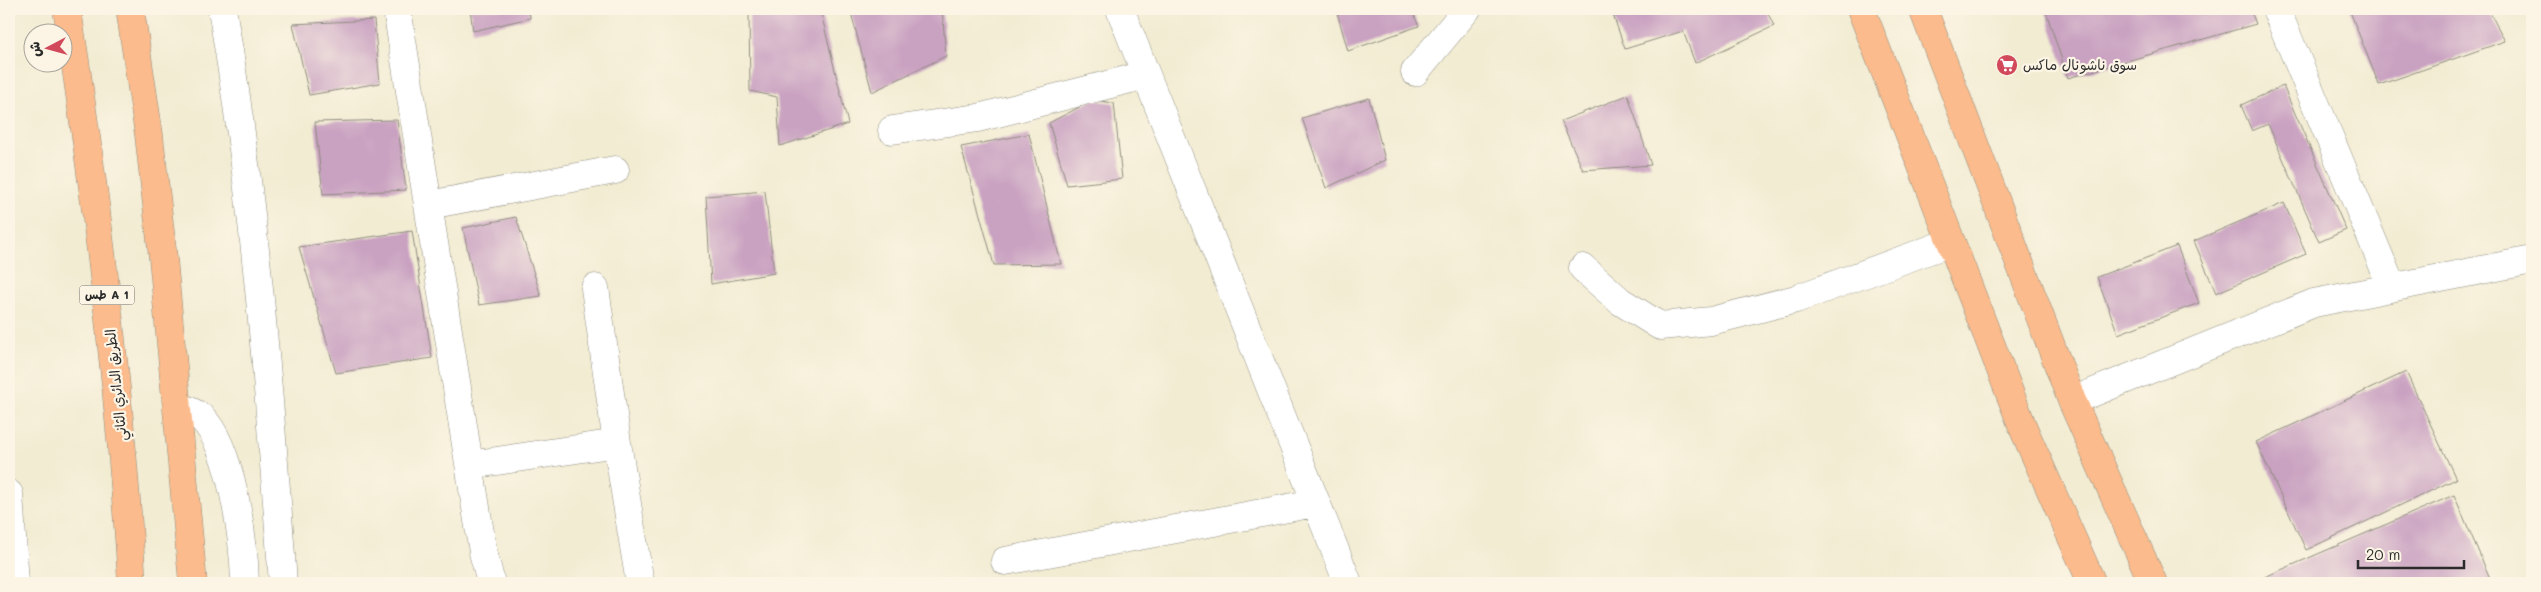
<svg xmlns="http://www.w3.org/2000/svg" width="2541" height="592" font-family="Mali,'Playpen Sans Arabic',sans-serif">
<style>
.building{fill:#c9a1c1}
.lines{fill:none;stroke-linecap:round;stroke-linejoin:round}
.minor-casing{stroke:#8e8c7f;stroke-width:29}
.trunk-casing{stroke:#8e8c7f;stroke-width:29}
.minor{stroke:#fff;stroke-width:28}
.trunk{stroke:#fbbb8c;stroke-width:28}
.labels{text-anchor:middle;stroke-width:4.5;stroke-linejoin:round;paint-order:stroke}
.shield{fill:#fcf5e5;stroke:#6a6863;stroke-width:1}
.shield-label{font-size:12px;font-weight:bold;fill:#2b2b2b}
.poi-label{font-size:14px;fill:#2b2b2b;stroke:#fcf5e5;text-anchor:start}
.street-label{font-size:14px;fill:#2b2b2b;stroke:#fcf5e5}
</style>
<rect width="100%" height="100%" fill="#fcf5e5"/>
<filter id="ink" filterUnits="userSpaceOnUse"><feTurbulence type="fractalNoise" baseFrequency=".02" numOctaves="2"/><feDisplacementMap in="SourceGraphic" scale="10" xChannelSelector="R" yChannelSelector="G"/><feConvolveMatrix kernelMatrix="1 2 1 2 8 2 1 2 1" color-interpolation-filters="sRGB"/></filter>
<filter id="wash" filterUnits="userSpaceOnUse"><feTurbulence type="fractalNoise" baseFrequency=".0096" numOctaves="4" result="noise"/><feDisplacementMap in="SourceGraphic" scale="20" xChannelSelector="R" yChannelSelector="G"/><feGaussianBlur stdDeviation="1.12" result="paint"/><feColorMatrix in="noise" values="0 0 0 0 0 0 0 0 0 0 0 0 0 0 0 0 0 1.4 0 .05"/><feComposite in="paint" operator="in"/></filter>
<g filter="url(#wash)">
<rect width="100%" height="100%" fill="#f2ecd3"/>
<g id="blocks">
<path class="building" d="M470,9h59l1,9 -57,13z
M766,9h54l28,115 -68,22 -3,-49 -27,-6 -1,-78z
M850,9h92l4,47 -74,36z
M1336,9h75l8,17 -71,25z
M1611,9h155l8,17 -79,37 -12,-32 -58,18z
M2045,9h205l6,15 -188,54z
M2349,9h139l17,32 -126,44z
M374,20l6,63 -71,12 -16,-71z
M2283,86l63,144 -27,12 -51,-118 -16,7 -11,-26z
M1628,95l23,70 -68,5 -22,-49z
M1369,98l16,62 -59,28 -24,-70z
M1093,100l21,3 8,76 -55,6 -18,-62z
M397,120l9,70 -83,4 -8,-72z
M1029,134l32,130 -67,1 -33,-118z
M765,191l9,82 -63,11 -5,-88z
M2284,203l22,51 -90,39 -22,-52z
M516,217l25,79 -62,9 -16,-77z
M412,231l20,127 -96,15 -37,-126z
M2177,246l22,57 -81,31 -21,-57z
M2406,372l50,107 -150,71 -50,-108z
M2454,495l38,88h-241z"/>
</g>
</g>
<g filter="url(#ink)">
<use href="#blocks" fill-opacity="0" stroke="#8e8c7f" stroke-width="1"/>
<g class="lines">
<g class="minor-casing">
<path id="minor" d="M222,9c33,190 47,382 61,574
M397,9l86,543 8,31
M1120,9l228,574
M2276,9l116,278
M1415,72l52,-63
M892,130l86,-12 168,-43
M429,205l186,-35
M1583,268l37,33 40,25 51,-5 85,-22 155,-57
M2072,401l242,-98 218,-43
M178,407c8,2 17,5 24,11 30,30 42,123 43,165
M617,443l23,140
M470,465l147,-22 -22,-155
M9,494l6,89
M1005,561l310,-58"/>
</g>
<g class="trunk-casing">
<path id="trunk" d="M67,9c30,190 53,382 65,574
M130,9l19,126 14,123 30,325
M1861,9l163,421 68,153
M1923,9l149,392 81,182"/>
</g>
<use href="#minor" class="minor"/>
<use href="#trunk" class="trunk"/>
</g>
</g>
<defs>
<g id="supermarket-disc" transform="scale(1.125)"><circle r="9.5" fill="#d1495b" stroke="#fcf5e5"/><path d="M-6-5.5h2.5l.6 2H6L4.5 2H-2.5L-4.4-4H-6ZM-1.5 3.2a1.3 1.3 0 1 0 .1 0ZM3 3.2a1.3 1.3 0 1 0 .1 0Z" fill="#fff"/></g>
</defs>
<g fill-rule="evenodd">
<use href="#supermarket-disc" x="2007" y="65"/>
</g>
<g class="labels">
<rect class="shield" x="79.5" y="285.5" width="55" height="19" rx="4"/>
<g class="shield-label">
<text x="107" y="299">طس A 1</text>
</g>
<g class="poi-label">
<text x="2023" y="70">سوق ناشونال ماكس</text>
</g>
<g class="street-label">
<text transform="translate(116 385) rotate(-96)" y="5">الطريق الدائري الثاني</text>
</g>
</g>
<rect width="2541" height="592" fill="none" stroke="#fcf5e5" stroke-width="30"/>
<g transform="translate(48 48) rotate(264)"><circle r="24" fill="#fcf5e5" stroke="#a8a49b"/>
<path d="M0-4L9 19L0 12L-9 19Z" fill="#d1495b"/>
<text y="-8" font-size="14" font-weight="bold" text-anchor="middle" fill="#2b2b2b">ش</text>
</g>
<path d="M2358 560v8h106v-8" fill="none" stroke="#2b2b2b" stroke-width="2.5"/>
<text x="2366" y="560" font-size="15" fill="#2b2b2b" stroke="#fcf5e5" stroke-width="4" paint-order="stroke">20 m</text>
</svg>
